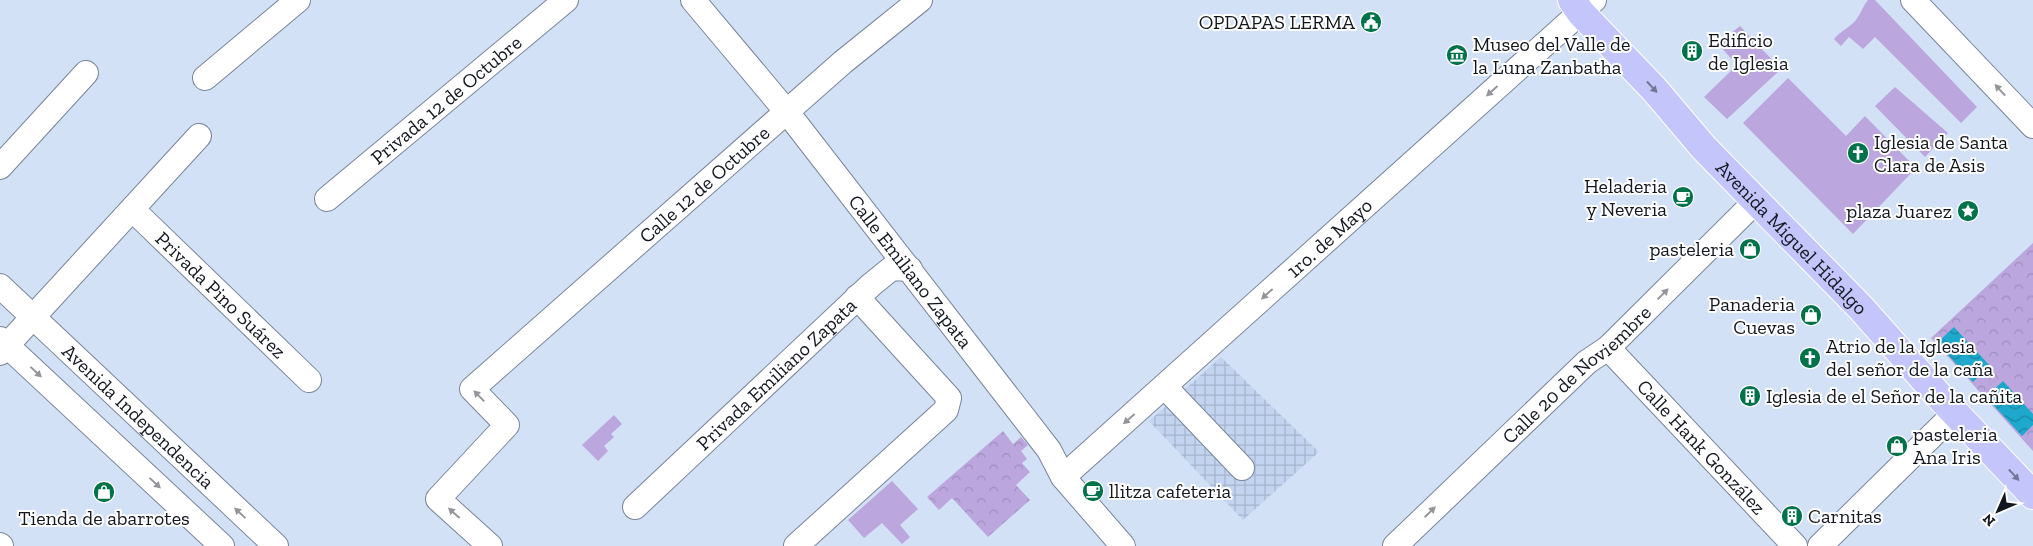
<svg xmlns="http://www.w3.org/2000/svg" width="2033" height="546" font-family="'Zilla Slab',serif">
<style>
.industrial{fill:url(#industrial-grid)}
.green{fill:#bba6de}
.park{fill:url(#park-crowns)}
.water{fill:url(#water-waves)}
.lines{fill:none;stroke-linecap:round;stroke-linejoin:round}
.minor-casing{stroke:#798499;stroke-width:26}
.major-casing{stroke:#fff;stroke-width:30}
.minor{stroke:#fff;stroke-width:24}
.major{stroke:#c4c5fa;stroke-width:28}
.oneway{fill:#747697}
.oneway2{fill:#94969a}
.labels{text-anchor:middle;stroke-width:4;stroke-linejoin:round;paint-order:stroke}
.poi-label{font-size:20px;fill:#12161e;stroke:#fff;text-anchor:start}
.street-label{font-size:20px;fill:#12161e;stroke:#fff}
</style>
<defs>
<pattern id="industrial-grid" width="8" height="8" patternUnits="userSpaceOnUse" patternTransform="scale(1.25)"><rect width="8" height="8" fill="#c3d4f0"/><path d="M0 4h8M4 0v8" fill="none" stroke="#a6b5cd"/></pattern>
<pattern id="park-crowns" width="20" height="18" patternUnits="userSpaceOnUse" patternTransform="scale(1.25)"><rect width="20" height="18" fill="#bba6de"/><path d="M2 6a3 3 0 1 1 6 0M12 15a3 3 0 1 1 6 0" fill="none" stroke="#a08ebe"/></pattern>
<pattern id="water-waves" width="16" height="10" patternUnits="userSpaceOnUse" patternTransform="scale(1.25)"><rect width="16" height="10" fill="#1da8cc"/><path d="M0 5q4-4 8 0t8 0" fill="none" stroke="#1888a5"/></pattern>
</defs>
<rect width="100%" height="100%" fill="#d3e1f7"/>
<path class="industrial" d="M1221,357l98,95 -76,68 -94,-99z"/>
<path class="green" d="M1868,0h7l102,107 -16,16 -86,-86 -12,12 -14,-12 -8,9 -7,-7c7,-9 18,-12 24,-22 4,-6 5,-11 10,-17z
M1740,26l41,43 -54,50 -23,-22 33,-32 -19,-21z
M1788,78l58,58 19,-20 51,52 -63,66 -110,-111z
M1895,87l53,46 -23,24 -50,-51z
M614,415l8,9 -11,10 3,3 -10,9 4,5 -10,10 -16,-16z
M892,481l26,28 -18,16 10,12 -8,7 -20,-21 -18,15 -16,-18z"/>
<path class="park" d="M2033,243v208l-102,-113z
M1003,431l10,13 8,-7 7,8 -7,6 6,8 -5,4 8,9 -14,13 14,15 -42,37 -36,-39 -13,12 -12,-13z"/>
<path class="water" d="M1954,327l36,39 -17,16 -36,-39z
M2003,381l30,33v11l-11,11 -36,-39z"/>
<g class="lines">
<g class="minor-casing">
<g id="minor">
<path id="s1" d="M693,0l94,112 262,338 14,27 60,69"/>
<path d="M1913,0l120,126"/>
<path d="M205,78l93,-78"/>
<path d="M0,167l86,-94"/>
<path id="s2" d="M327,199l239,-199"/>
<path id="s3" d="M133,210l176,170"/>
<path id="s4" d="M0,286l276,260"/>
<path d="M0,339l222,207"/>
<path id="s5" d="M1608,348l187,198"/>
<path d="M0,353l199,-217"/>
<path d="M1165,387l77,81"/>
<path id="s6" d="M1063,477l531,-477"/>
<path id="s7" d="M635,507l236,-222 21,-17 18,1"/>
<path d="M0,545l1,1"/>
<path id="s8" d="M490,546l-52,-47 69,-74 -35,-36 371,-327 77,-62"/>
<path d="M796,546l150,-136 3,-12 -92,-101"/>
<path id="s9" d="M1395,546l192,-184 21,-14 149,-148"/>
<path d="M1820,546l135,-133"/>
</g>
</g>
<g class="major-casing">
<g id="major">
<path id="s10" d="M1572,0l9,13 73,76 50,59 157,160 78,88 94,99"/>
</g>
</g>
<use href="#minor" class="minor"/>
<use href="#major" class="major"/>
</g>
<defs><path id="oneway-solid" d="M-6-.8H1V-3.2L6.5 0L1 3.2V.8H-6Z" transform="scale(1.25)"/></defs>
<g class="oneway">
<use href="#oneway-solid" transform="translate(1652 87) rotate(47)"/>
<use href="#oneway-solid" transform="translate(2014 475) rotate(47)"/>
</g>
<g class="oneway2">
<use href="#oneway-solid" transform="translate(2000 90) rotate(-133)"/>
<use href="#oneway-solid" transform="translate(1492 91) rotate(138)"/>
<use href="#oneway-solid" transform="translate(1267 294) rotate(138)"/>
<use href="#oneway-solid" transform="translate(1663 294) rotate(-45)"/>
<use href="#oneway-solid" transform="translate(36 372) rotate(43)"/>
<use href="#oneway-solid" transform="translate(479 396) rotate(-134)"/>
<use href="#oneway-solid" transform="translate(1129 419) rotate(139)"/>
<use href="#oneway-solid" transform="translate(155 483) rotate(43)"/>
<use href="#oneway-solid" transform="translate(1430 512) rotate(-44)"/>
<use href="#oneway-solid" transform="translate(240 513) rotate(-137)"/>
<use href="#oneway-solid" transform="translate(454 513) rotate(-138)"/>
</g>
<defs>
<g id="civic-disc" transform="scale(1.125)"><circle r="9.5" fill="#02724b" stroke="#fff"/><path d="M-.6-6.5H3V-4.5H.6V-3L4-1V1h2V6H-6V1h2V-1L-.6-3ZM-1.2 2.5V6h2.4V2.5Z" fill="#fff"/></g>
<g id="building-disc" transform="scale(1.125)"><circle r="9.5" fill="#02724b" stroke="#fff"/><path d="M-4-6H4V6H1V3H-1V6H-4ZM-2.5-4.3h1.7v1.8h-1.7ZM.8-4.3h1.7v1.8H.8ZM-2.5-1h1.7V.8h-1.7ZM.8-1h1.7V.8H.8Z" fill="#fff"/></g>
<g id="museum-disc" transform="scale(1.125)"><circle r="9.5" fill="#02724b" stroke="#fff"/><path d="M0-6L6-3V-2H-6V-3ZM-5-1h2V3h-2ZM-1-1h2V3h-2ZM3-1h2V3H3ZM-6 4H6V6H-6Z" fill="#fff"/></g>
<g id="church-disc" transform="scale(1.125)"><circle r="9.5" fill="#02724b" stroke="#fff"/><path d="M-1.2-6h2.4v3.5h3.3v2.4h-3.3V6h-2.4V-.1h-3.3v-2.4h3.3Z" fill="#fff"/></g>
<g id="cafe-disc" transform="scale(1.125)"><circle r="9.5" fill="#02724b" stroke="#fff"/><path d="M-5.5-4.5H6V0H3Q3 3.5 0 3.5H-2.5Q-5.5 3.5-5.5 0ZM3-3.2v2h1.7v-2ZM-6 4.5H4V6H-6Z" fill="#fff"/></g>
<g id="sight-disc" transform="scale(1.125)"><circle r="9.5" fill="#02724b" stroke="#fff"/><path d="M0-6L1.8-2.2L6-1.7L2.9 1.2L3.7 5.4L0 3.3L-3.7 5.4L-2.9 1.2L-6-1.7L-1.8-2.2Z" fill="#fff"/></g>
<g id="shop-disc" transform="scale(1.125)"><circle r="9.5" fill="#02724b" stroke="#fff"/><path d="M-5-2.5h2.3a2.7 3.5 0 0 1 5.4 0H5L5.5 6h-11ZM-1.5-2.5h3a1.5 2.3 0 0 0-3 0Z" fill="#fff"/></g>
</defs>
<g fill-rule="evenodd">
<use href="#civic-disc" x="1371" y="22"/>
<use href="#building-disc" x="1692" y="51"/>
<use href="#museum-disc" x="1457" y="55"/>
<use href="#church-disc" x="1858" y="153"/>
<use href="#cafe-disc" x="1683" y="197"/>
<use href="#sight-disc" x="1968" y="211"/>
<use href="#shop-disc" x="1750" y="249"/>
<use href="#shop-disc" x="1811" y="315"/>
<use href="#church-disc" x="1810" y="358"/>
<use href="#building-disc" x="1750" y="396"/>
<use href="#shop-disc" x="1897" y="446"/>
<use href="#cafe-disc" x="1093" y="491"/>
<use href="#shop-disc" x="104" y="492"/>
<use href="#building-disc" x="1792" y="516"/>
</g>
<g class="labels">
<g class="poi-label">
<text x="1355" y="29" text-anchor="end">OPDAPAS LERMA</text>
<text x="1708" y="47">Edificio<tspan x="1708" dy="23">de Iglesia</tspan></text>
<text x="1473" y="51">Museo del Valle de<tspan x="1473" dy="23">la Luna Zanbatha</tspan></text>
<text x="1874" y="149">Iglesia de Santa<tspan x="1874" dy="23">Clara de Asis</tspan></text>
<text x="1667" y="193" text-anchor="end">Heladeria<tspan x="1667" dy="23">y Neveria</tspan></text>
<text x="1952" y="218" text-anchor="end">plaza Juarez</text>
<text x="1734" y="256" text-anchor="end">pasteleria</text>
<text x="1795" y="311" text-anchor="end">Panaderia<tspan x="1795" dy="23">Cuevas</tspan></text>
<text x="1826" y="353">Atrio de la Iglesia<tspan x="1826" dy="23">del señor de la caña</tspan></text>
<text x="1766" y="403">Iglesia de el Señor de la cañita</text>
<text x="1913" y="441">pasteleria<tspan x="1913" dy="23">Ana Iris</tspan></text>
<text x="1109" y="498">llitza cafeteria</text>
<text x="1808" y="523">Carnitas</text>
<text x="104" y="525" text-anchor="middle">Tienda de abarrotes</text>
</g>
<g class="street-label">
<text dy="7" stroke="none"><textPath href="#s2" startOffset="155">Privada 12 de Octubre</textPath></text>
<text dy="7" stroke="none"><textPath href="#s8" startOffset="531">Calle 12 de Octubre</textPath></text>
<text dy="7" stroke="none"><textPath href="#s10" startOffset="324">Avenida Miguel Hidalgo</textPath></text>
<text dy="7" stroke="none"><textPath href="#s6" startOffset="358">1ro. de Mayo</textPath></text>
<text dy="7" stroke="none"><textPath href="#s1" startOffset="348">Calle Emiliano Zapata</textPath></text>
<text dy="7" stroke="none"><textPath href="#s3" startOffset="122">Privada Pino Suárez</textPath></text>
<text dy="7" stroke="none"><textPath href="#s9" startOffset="250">Calle 20 de Noviembre</textPath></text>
<text dy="7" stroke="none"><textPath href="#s7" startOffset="194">Privada Emiliano Zapata</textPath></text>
<text dy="7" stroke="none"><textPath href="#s4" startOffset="190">Avenida Independencia</textPath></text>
<text dy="7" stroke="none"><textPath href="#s5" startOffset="136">Calle Hank González</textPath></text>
</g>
</g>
<g transform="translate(1998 511) rotate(225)" stroke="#ffffff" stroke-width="4" paint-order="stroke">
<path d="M0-4L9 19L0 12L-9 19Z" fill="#12161e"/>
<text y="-8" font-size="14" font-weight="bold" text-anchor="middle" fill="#12161e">N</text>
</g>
</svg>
